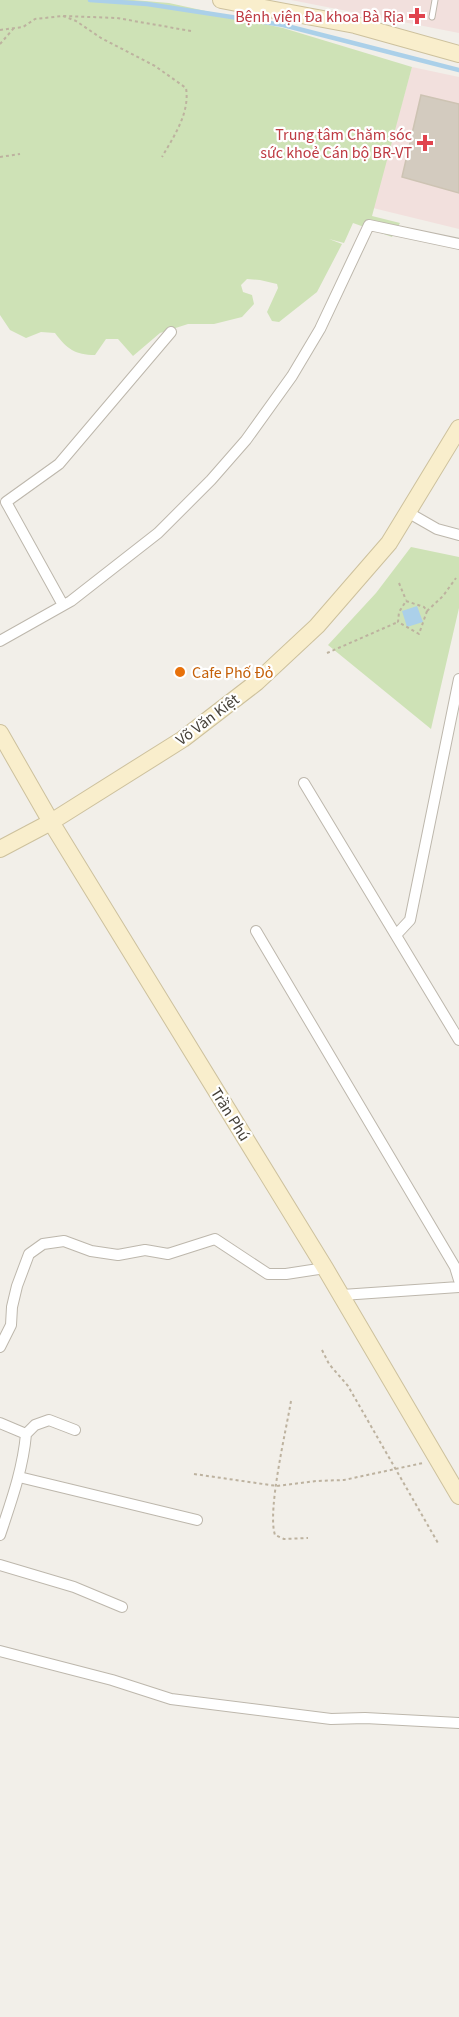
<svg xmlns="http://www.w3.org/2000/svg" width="459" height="2017" font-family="'Source Sans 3',sans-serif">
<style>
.medical{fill:#f2e0dd}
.green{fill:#cee2b6}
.water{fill:#abd0e9}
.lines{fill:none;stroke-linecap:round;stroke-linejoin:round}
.stream{stroke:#abd0e9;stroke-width:4.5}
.building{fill:#d3cbbf;stroke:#cdc3b3;stroke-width:1.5}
.lane-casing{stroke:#bdb7ac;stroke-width:7}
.street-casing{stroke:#bdb7ac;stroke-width:12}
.secondary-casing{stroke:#cdc19d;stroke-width:18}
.path{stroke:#bdb29f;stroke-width:2;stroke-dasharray:3 3;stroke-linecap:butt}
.lane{stroke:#fff;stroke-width:5}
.street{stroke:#fff;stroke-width:10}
.secondary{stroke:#f9eecc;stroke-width:16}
.health-dot{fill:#e0444e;stroke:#fff;stroke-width:2}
.food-dot{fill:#e8710a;stroke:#fff;stroke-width:2}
.labels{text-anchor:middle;stroke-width:4.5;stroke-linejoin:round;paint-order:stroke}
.health-label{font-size:16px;fill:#be3a42;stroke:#fff;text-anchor:end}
.food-label{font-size:16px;fill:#c56008;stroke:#fff;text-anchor:start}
.street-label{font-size:16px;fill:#454038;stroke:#fff}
</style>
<rect width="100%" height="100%" fill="#f2efe9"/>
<path class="medical" d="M291,0h168v33z
M412,67l47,10v152l-86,-21z"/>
<path class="green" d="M0,0h133l36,3 114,25 129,39 -40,149 28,7 -8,14 -39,-14 -9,20 -15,-4 13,5 -25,48 -38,30 -7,-1 -5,-9 11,-24 -1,-4 -17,-4 -13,-1 -6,6 2,7 9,3 2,9 -12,13 -28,7h-26l-28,9 -27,23 -15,-17h-12l-11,16c-20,0 -28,-6 -40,-22l-14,-1 -15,6 -16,-8 -10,-15z
M411,547l48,10v51l-28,121 -103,-84 48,-52z"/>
<path class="water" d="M417,606l6,16 -16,5 -5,-16z"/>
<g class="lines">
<path class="stream" d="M90,0l57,4 136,21 176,45"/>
</g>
<path class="building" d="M421,95l38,9v89l-57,-16z"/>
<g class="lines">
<g class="lane-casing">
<path id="lane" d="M432,17l3,-17"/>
</g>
<g class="street-casing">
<path id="street" d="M409,513l28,16 22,6
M63,605l-57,-103 53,-38 112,-132
M0,641l71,-40 87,-68 53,-53 35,-40 46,-64 28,-47 49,-104 90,19
M304,783l155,257
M256,931l199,336 4,13
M396,935l14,-15 49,-241
M342,1295l117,-8
M0,1347l11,-22 1,-18 5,-21 12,-32 14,-10 21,-3 27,10 27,4 27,-5 23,4 47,-15 53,35h18l39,-6
M0,1423l26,11
M19,1477l178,43
M0,1535c11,-33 23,-66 26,-101l9,-9 14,-5 26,10
M0,1565l74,22 48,20
M0,1651l112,29 59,19 160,20 34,-1 94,5"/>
</g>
<g class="secondary-casing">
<path id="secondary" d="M221,0l134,25 104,29
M0,733l51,89 274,446 134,228
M0,849l51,-27 132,-83 74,-57 60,-56 72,-83 70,-115"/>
</g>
<path class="path" d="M63,16l13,5 25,17 54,28 31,22c4,25 -12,48 -24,69
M0,30l23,-3 12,-8 28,-3 54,2 74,13
M0,44l14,-16
M0,157l20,-3
M399,583l7,17
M406,601l18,6 3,4 -8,23 -21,-12 1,-10z
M427,611l16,-15 13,-18
M327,653l71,-31
M322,1350l7,14 19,22 90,157
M291,1401c-5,30 -24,110 -16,134l9,4 24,-1
M194,1474l83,12 39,-5 28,-1 79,-17"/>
<use href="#lane" class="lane"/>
<use href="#street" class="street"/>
<use href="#secondary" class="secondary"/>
</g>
<g class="health-dot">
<path d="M414 7h6v6h6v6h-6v6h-6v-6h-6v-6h6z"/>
<path d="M422 134h6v6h6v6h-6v6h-6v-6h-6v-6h6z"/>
</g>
<circle class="food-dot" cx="180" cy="672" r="6"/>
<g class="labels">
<g class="health-label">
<text x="404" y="22">Bệnh viện Đa khoa Bà Rịa</text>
<text x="412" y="140">Trung tâm Chăm sóc<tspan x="412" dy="18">sức khoẻ Cán bộ BR-VT</tspan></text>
</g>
<g class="food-label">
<text x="192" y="678">Cafe Phố Đỏ</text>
</g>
<g class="street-label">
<text transform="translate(207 719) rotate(-37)" y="6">Võ Văn Kiệt</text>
<text transform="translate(231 1114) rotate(58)" y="6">Trần Phú</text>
</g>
</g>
</svg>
